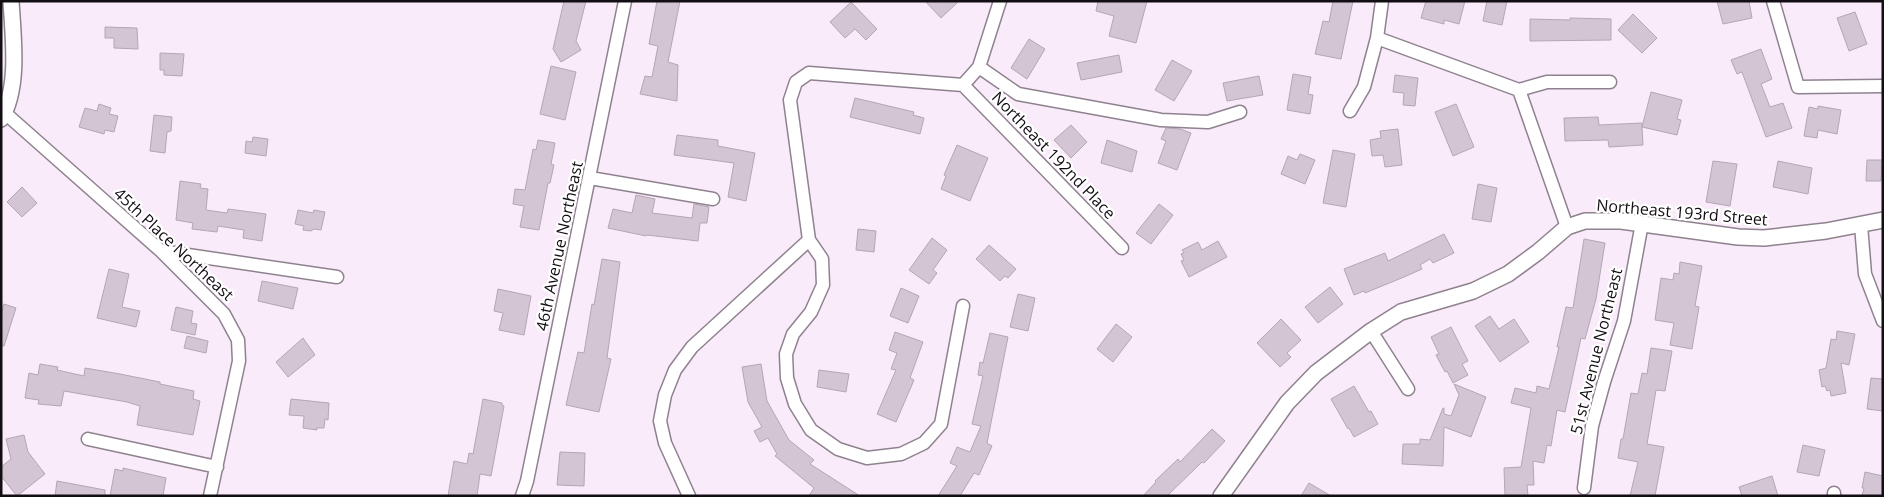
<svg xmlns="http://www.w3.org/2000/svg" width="1884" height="497" font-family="'Open Sans',sans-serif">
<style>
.building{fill:#d3c5d3;stroke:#b4a7b4}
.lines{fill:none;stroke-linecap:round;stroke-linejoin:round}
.minor-casing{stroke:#8f828f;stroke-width:15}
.tertiary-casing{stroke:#8f828f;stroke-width:18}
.minor{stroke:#fff;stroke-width:12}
.tertiary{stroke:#fff;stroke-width:15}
.labels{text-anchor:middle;stroke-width:4.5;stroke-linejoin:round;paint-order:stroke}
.street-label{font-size:16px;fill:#130e13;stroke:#fff}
</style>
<rect width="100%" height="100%" fill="#f9ebf9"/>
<path class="building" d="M564,1h22l-10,40 5,9 -20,12 -8,-13z
M657,1h23l-12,61 10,3 -1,36 -37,-7 5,-18 7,1 6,-31 -9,-2z
M925,1h34l-18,17z
M1098,1h49l-11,42 -27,-7 5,-20 -18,-5z
M1333,1h20l-12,58 -26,-5 8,-33 6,1z
M1426,1h39l-6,23 -15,-4v4l-23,-6z
M1487,1h20l-5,24 -19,-4z
M1717,1h32l3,17 -29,6z
M851,2l26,27 -11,11 -11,-11 -10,9 -15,-16z
M1855,12l12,32 -18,7 -12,-33z
M1633,14l24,24 -15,15 -24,-23z
M1570,18l41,1v21l-81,1v-22l40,1z
M105,27l32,1 1,21 -24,-1v-10h-9z
M1029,39l16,10 -18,30 -16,-11z
M1761,49l11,30 -11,5 9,23 13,-4 9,25 -26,9 -24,-65 -5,2 -6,-14z
M160,53l24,1 -2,22 -18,-1v-5h-4z
M1119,55l3,17 -41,8 -4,-17z
M1172,60l20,11 -18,30 -19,-11z
M551,66l25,6 -11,48 -25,-6z
M1293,74l18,3 -3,17 5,1 -3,19 -23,-4z
M1395,75l23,3 -3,28 -12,-1 1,-12 -11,-1z
M1259,76l4,19 -36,6 -4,-18z
M1651,92l31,8 -5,19 4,1 -4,15 -35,-8 1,18 -34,2 -1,-7 -43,1 -1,-23 34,-1 1,8 43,-2v4z
M855,98l59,14 -1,3 11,3 -4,16 -70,-17z
M99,104l12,4 -2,6 9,2 -4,16 -9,-2 -1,4 -25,-7 6,-19 12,3z
M1456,104l18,43 -21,9 -18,-44z
M1818,106l23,4 -4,24 -19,-4 -1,8 -13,-2 5,-29 9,2z
M154,115l18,2 -1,14 -4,1 -2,21 -15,-2z
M1071,125l16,17 -16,16 -17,-18z
M1166,128l14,1 11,4 -14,37 -19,-7 8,-22 -5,-2z
M1398,129l4,36 -17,2 -2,-12 -11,1 -2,-16 11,-2 -1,-7z
M677,135l41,5v6l37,7 -9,48 -18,-4 6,-34 -60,-8z
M253,137l15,2 -2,17 -21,-3 1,-12 6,1z
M538,140l17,3 -4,21 3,1 -4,18h-2l-9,47 -19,-3 4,-21 -11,-2 2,-15 10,1 8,-41 3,1z
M1107,140l30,11 -5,21 -31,-9z
M957,145l31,13 -18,43 -29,-12 5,-13 -2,-1z
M1333,150l22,4 -9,53 -23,-4z
M1300,154l15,6 -10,24 -24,-10 7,-18 9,4z
M1867,160h15l-1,21h-15z
M1713,161l24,3 -7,42 -24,-4z
M1778,161l34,7 -4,26 -35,-7z
M180,181l21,3 -1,4 8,1 -2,21 21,3 1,-4 38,5 -4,27 -19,-3 1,-8 -26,-4 -1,6 -25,-3 1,-6 -17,-3z
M1478,184l19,4 -6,34 -19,-3z
M22,187l15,16 -15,14 -15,-15z
M636,195l19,4 -3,14 40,5 2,-14 15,3 -2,16h-7l-2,18 -51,-6 -1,1 -38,-8 5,-19 19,4z
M1159,204l14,11 -22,29 -15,-11z
M298,210l15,3 1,-3 11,2 -4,18 -7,-1 -3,2 -8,-1 1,-4 -9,-2z
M858,229l18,2 -2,21 -18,-2z
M1444,234l10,19 -21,10 -3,-4 -10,6 2,4 -18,8 -39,16 -1,-2 -10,4 -10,-26 41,-16 3,8z
M932,238l15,12 -14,20 4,3 -8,11 -20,-14z
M1584,239l21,4 -9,56 -11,40 -4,-1 -16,74 -8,-2 -6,36 -4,-1 -3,18 -11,-2 1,24h-7l1,11h-23l-1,-28 17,-1 10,-59 -20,-5 4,-15 21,5 1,-7 12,3 10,-42h-2l9,-40 7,1z
M1218,241l9,16 -38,20 -8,-16 3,-1 -3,-6 3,-1 -2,-3 16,-8 4,8z
M989,245l27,24 -8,9 -3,-2 -5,5 -24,-22z
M602,259l18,3 -13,96 4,1 -12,53 -33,-7 12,-53 6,1 8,-49 2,1z
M1680,262l22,4 -7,40 4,1 -7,42 -22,-4 4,-22 -19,-3 6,-42 12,2 1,-7 5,1z
M109,269l20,5 -7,33 18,4 -4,16 -39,-9z
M262,281l36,7 -5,21 -35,-8z
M1330,287l13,17 -25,19 -13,-16z
M901,288l18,8 -11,27 -18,-7z
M498,289l33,7 -7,39 -25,-5 4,-17 -9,-2z
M1018,294l17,4 -7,33 -18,-4z
M4,304l12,4 -12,38h-3v-31z
M176,307l17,4 -2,12 6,1 -2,11 -24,-5z
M1490,316l9,13 15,-10 15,23 -29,20 -25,-36z
M1281,319l20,21 -14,13 4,4 -11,10 -23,-24z
M1116,324l16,13 -19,25 -16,-13z
M1451,327l17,34 -6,3 6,11 -15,8 -6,-12 -2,1 -9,-17 3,-1 -8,-17z
M1837,331l18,3 -6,31 -8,-2 5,30 -15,3 -1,-6 -3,1 -2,-5 -3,1 -3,-17 7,-2 5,-29 5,1z
M895,332l28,10 -13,36 4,2 -18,42 -19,-8 19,-44 -5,-1 6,-16 -8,-3z
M990,333l18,4 -21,106 5,3 -13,29 -5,-2 -14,23h-22l19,-30 -7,-3 7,-16 13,5 11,-26 -9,-2 11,-48 -5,-1 2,-13 3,1z
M187,336l21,5 -2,12 -22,-5z
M303,338l12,17 -27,22 -12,-15z
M1651,348l21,3 -7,40 -9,-1 -9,54 17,3 -9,49h-25l8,-34 -20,-4 3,-19h2l8,-46 7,1 4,-21 5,1z
M40,364l18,3 -1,3 27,6 1,-8 35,6 40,8v2l34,7 -1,8 7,2 -7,34 -56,-10 3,-19 -13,-4 -63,-11 -3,15 -23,-2 1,-4 -14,-2 4,-25 9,2z
M761,364l6,37 22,39 25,20 -4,4 50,32h-51l5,-8 -39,-32 2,-2 -9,-16 -8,4 -6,-11 8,-4 -14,-25 -6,-35z
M819,370l30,4 -3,18 -29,-5z
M1871,378l12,1v32l-16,-2z
M1454,384l32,13 -15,40 -27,-10 -1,39 -41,-2 1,-20h17v-5l10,1 13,-32h1v6l7,2 8,-21z
M1354,386l15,26 2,-1 7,13 -24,13 -5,-9 -1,1 -17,-30z
M291,399l38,4 -1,17 -3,-1 -1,9h-8l1,2 -14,-2 1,-12 -15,-1z
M483,399l19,4v2l2,1 -13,70 -11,-2 -3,22h-29l6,-35 13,3 2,-11 4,1z
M1212,429l13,12 -21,22 -2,-1 -35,34h-24l13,-14 -1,-1 23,-22 2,3z
M24,435l4,17 17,22 -28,22 -16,-20v-9l10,-8 -5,-20z
M1803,445l22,5 -6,26 -22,-4z
M560,452l25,1 -1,33 -27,-1z
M123,468l43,10 -3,18h-53l5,-27 8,2z
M1865,472l18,4v20h-21l2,-8h-2z
M1772,476l6,20h-36l-3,-9z
M57,481l48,9v6h-50z
M1309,483l22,13h-30z"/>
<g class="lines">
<g class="minor-casing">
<path id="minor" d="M1773,1l25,86 85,-1
M1377,38l142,52 28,-8h63
M979,67l39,27 143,26 47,2 32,-10
M963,85l159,163
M963,85l16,-18 21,-66
M1519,90l48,137
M1350,111l14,-24 13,-49 5,-37
M5,113l156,138 63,63 14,26 1,21 -29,135
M590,178l123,21
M1861,225l4,49 18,47
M809,240l13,19 1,26 -12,27 -18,22 -7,20 1,24 8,26 16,26 27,19 29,9 34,-4 23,-11 17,-19 22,-118
M161,251l176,26
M1371,331l37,58
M88,439l129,28
M1584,488l8,-62 12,-44 20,-61 18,-98
M522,496l5,-15 98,-480
M689,496l-24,-53 -5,-22 5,-26 10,-25 17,-23 117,-107 -19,-140 6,-18 13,-9 154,12
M1834,496v-3"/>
</g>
<g class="tertiary-casing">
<path id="tertiary" d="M1,119c19,-32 12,-82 10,-118
M1221,496l66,-93 29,-30 55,-42 30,-19 72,-21 35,-17 30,-22 29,-25 18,-6h36l117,16 26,1 62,-7 57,-11"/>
</g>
<use href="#minor" class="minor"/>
<use href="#tertiary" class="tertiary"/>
</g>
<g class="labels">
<g class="street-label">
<text transform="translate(1054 155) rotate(46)" y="6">Northeast 192nd Place</text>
<text transform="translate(1682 212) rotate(5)" y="6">Northeast 193rd Street</text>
<text transform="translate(174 244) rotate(43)" y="6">45th Place Northeast</text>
<text transform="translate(559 246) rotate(-78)" y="6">46th Avenue Northeast</text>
<text transform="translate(1596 351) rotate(-76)" y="6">51st Avenue Northeast</text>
</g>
</g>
<rect width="1884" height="497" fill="none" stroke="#130e13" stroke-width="5"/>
</svg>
